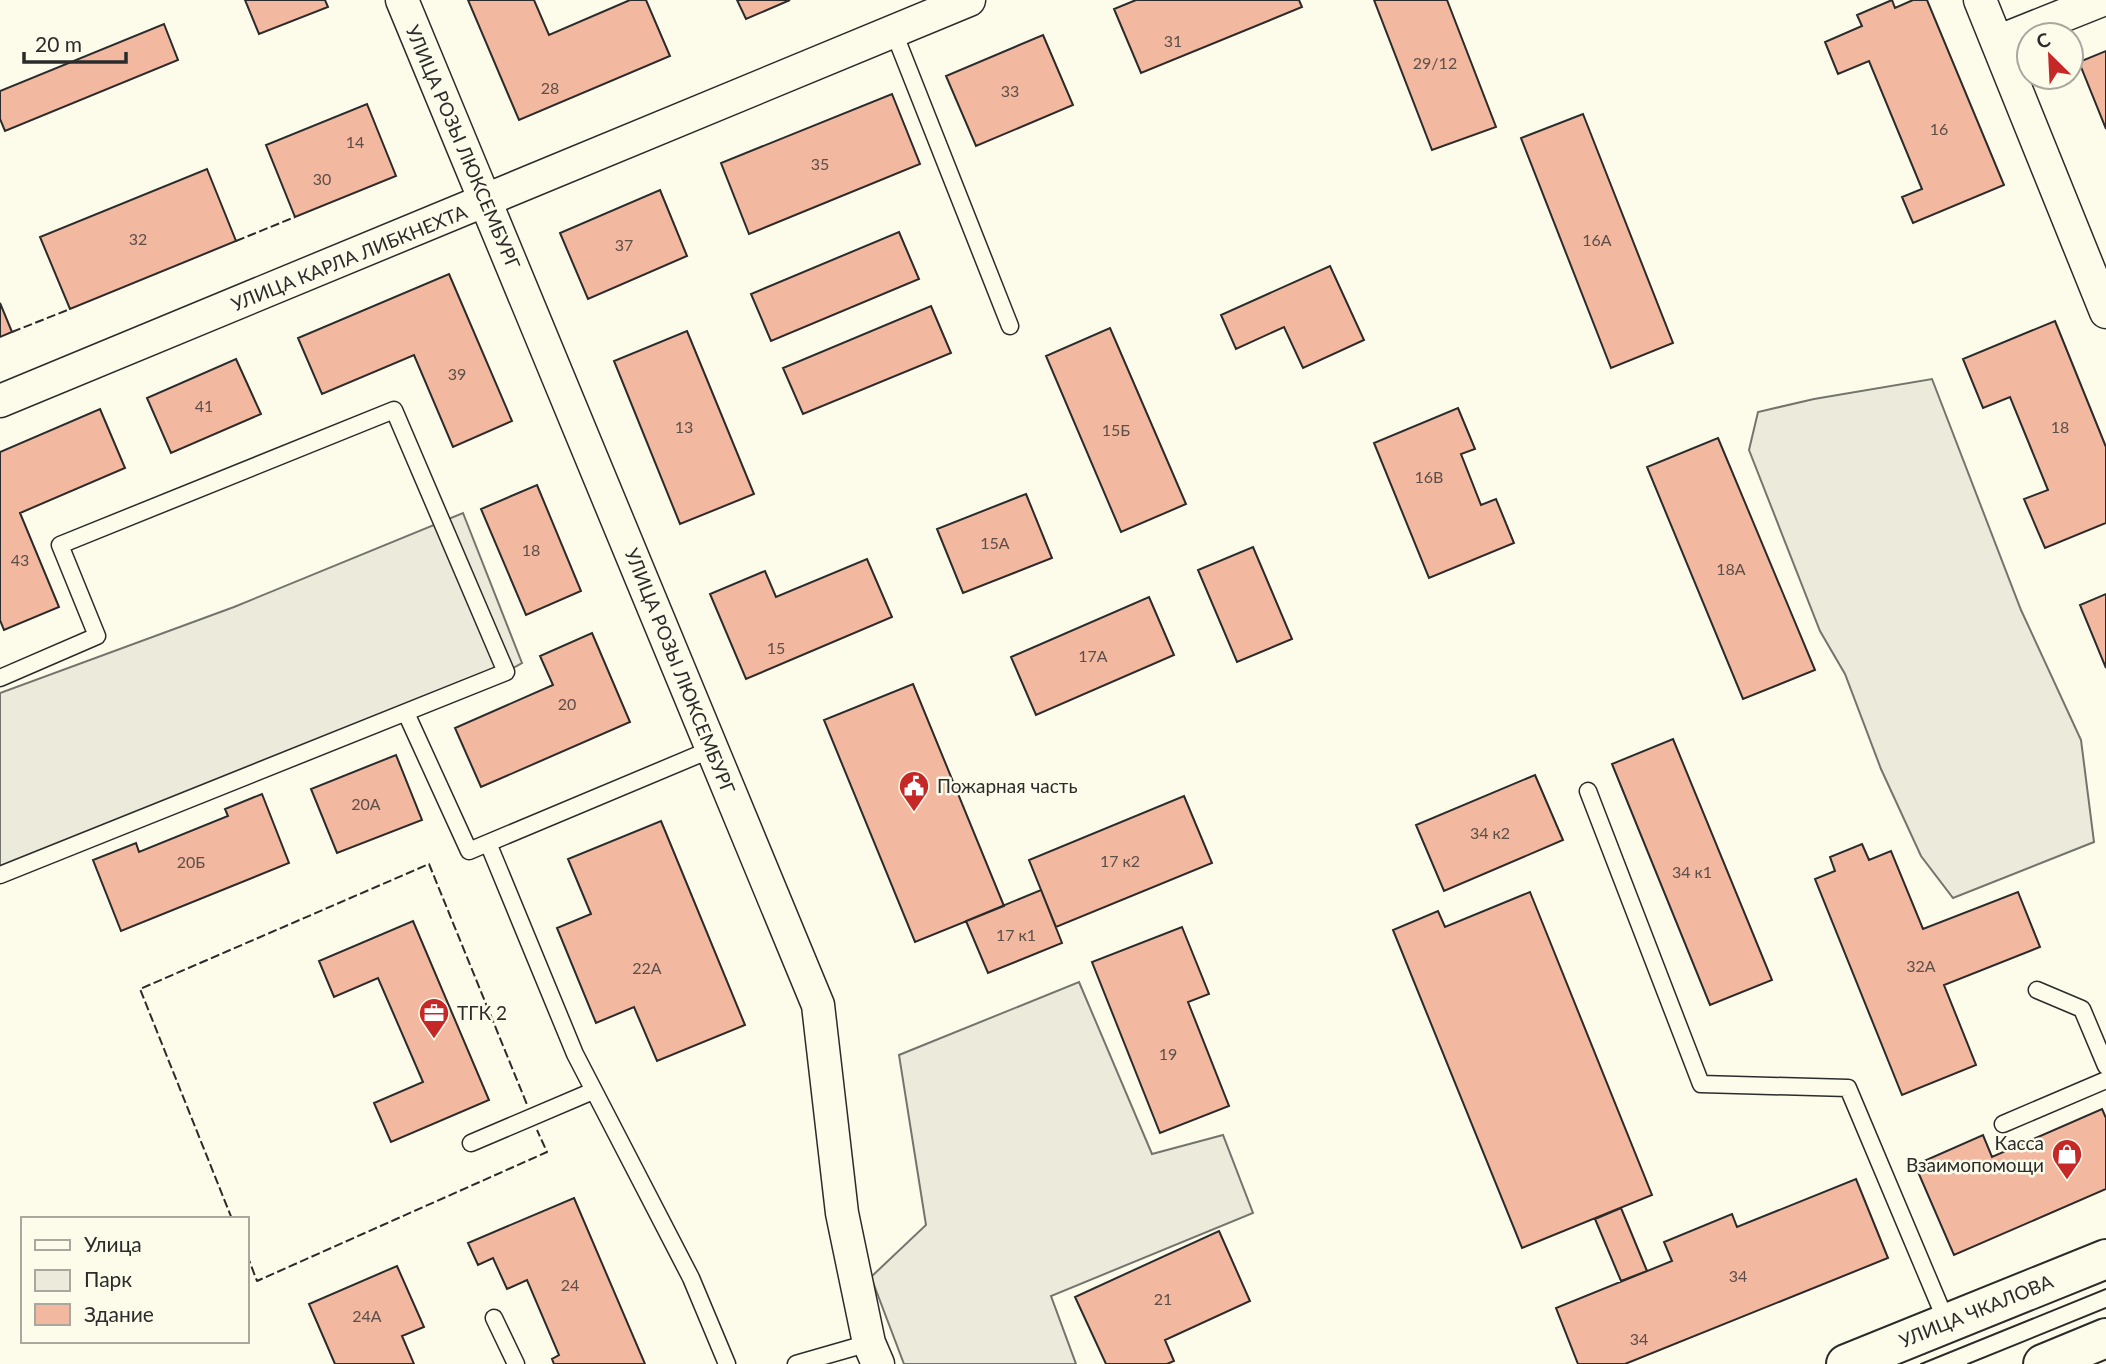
<svg xmlns="http://www.w3.org/2000/svg" width="2106" height="1364" font-family="Lato,sans-serif">
<style>
.green{fill:#ecebdb;stroke:#74746e;stroke-width:2}
.building{fill:#f2b8a0;stroke:#2b2b2b;stroke-width:2}
.lines{fill:none;stroke-linecap:round;stroke-linejoin:round}
.lane-casing{stroke:#2b2b2b;stroke-width:19}
.street-casing{stroke:#2b2b2b;stroke-width:35}
.secondary-casing{stroke:#2b2b2b;stroke-width:42}
.lane{stroke:#fdfbea;stroke-width:16}
.street{stroke:#fdfbea;stroke-width:32}
.secondary{stroke:#fdfbea;stroke-width:38}
.tram{stroke:#2b2b2b;stroke-width:2}
.fence{stroke:#2b2b2b;stroke-width:2;stroke-dasharray:9 3.5;stroke-linecap:butt}
.labels{text-anchor:middle;stroke-width:5;stroke-linejoin:round;paint-order:stroke}
.number-label{font-size:16px;fill:#5d4e48}
.street-label{font-size:19px;fill:#2b2b2b;stroke:#fdfbea}
.poi-label{font-size:19px;fill:#2b2b2b;stroke:#fdfbea;text-anchor:start}
</style>
<rect width="100%" height="100%" fill="#fdfbea"/>
<path class="green" d="M1932,379l89,231 60,130 13,102 -141,56 -32,-42 -40,-87 -36,-95 -25,-43 -71,-181 9,-38 56,-13z
M463,513l59,150 -16,9 -506,201v-180l234,-86z
M1079,982l73,172 71,-19 30,78 -202,83 25,68h-172l-33,-87 55,-52 -27,-170z"/>
<path class="building" d="M245,0h80l3,7 -69,27z
M468,0h66l15,35 81,-35h16l24,56 -151,64z
M737,0h53l-44,19z
M1136,0h163l3,7 -161,66 -27,-64z
M1374,0h73l49,127 -64,23z
M1892,0l3,8 18,-8h14l77,185 -91,38 -11,-26 20,-8 -53,-128 -31,13 -13,-32 37,-16 -5,-11z
M164,24l14,36 -173,71 -5,-12v-28z
M1043,35l30,70 -97,41 -30,-70z
M2106,51v78l-27,-67z
M892,94l28,70 -171,70 -28,-71z
M367,104l29,72 -101,41 -29,-72z
M1583,114l90,229 -62,25 -90,-230z
M207,169l29,72 -166,68 -30,-72z
M660,190l27,66 -99,43 -28,-66z
M899,232l20,47 -148,62 -20,-47z
M1330,266l34,74 -61,28 -19,-41 -48,22 -15,-34z
M449,274l63,147 -59,26 -39,-92 -92,39 -24,-56z
M0,303l12,29 -12,5z
M931,306l20,47 -148,61 -20,-46z
M2055,321l51,126v76l-61,25 -21,-49 24,-9 -38,-93 -27,11 -20,-49z
M1110,328l76,176 -65,28 -75,-176z
M687,331l67,163 -74,30 -66,-163z
M236,359l25,55 -90,39 -24,-55z
M1458,408l17,41 -14,5 20,51 15,-6 18,44 -85,35 -55,-135z
M100,409l25,59 -105,45 39,94 -55,23 -4,-10v-168z
M1718,438l97,232 -72,29 -96,-232z
M537,485l44,106 -55,24 -45,-106z
M1026,494l26,64 -89,35 -26,-64z
M1253,547l39,92 -55,23 -39,-92z
M867,559l25,58 -146,62 -36,-85 55,-23 11,26z
M2106,594v74l-26,-63z
M1149,597l25,58 -138,60 -25,-58z
M592,633l38,89 -149,65 -26,-59 98,-43 -13,-29z
M913,684l91,222 -89,36 -91,-222z
M1673,739l99,241 -62,25 -98,-241z
M396,755l26,65 -85,33 -26,-64z
M1535,775l28,65 -119,51 -28,-66z
M262,794l27,69 -168,68 -28,-71 43,-17 3,9 89,-36 -3,-7z
M1184,796l28,67 -156,64 -27,-67z
M661,821l84,204 -88,36 -23,-54 -38,16 -39,-95 34,-14 -23,-55z
M1862,844l7,16 22,-9 32,78 95,-37 22,55 -96,38 32,80 -74,30 -87,-216 20,-8 -5,-14z
M1041,890l21,53 -74,30 -22,-52z
M1530,892l122,303 -130,53 -129,-318 45,-19 7,16z
M413,921l76,179 -98,42 -17,-39 49,-21 -45,-104 -44,19 -15,-36z
M1182,927l27,67 -21,8 41,104 -69,27 -68,-171z
M2102,1109l4,9v71l-152,66 -39,-90 68,-30 9,22z
M1856,1179l32,79 -263,106h-47l-22,-56 116,-47 -8,-19 68,-28 5,13z
M574,1198l71,166h-91l-2,-5 7,-4 -32,-75 -20,9 -14,-31 -15,7 -10,-22z
M1621,1208l26,63 -26,10 -26,-62z
M1219,1231l31,70 -85,39 9,21 -7,3h-61l-31,-67z
M397,1266l27,61 -22,9 12,28h-79l-26,-60z"/>
<g class="lines">
<g class="lane-casing">
<path id="lane" d="M893,30l117,296
M0,678l97,-42 -37,-91 334,-135 112,262 -506,203
M406,713l63,138 243,-102
M1588,791l113,293 147,4 99,235
M488,843l87,211 116,224 36,86
M2037,990l45,19 24,57
M2003,1124l103,-44
M471,1143l122,-52
M494,1318l22,46
M796,1364l73,-21"/>
</g>
<g class="street-casing">
<path id="street" d="M402,0l416,1005 24,208 27,130 9,21
M1980,0l126,312
M1997,42l105,-42
M0,401l969,-401"/>
</g>
<g class="secondary-casing">
<path id="secondary" d="M1846,1364l260,-105
M2043,1364l63,-26"/>
</g>
<use href="#lane" class="lane"/>
<use href="#street" class="street"/>
<use href="#secondary" class="secondary"/>
<path class="tram" d="M1921,1364l185,-75
M1968,1364l138,-56"/>
<path class="fence" d="M236,241l59,-24
M12,332l58,-23
M232,1219l-92,-230 289,-125 99,243
M247,1255l10,26 290,-129 -10,-22"/>
</g>
<defs>
<g id="civic-pin" transform="scale(1.575)"><path d="M0 17L-7.5 6A9.5 9.5 0 1 1 7.5 6Z" fill="#c62828" stroke="#fdfbea"/><path d="M-.6-6.5H3V-4.5H.6V-3L4-1V1h2V6H-6V1h2V-1L-.6-3ZM-1.2 2.5V6h2.4V2.5Z" fill="#fff"/></g>
<g id="office-pin" transform="scale(1.575)"><path d="M0 17L-7.5 6A9.5 9.5 0 1 1 7.5 6Z" fill="#c62828" stroke="#fdfbea"/><path d="M-6-3h4V-5.5h4V-3h4V5H-6ZM-1-4.5V-3h2v-1.5ZM-6 0V1H6V0Z" fill="#fff"/></g>
<g id="shop-pin" transform="scale(1.575)"><path d="M0 17L-7.5 6A9.5 9.5 0 1 1 7.5 6Z" fill="#c62828" stroke="#fdfbea"/><path d="M-5-2.5h2.3a2.7 3.5 0 0 1 5.4 0H5L5.5 6h-11ZM-1.5-2.5h3a1.5 2.3 0 0 0-3 0Z" fill="#fff"/></g>
</defs>
<g fill-rule="evenodd">
<use href="#civic-pin" x="914" y="786"/>
<use href="#office-pin" x="434" y="1013"/>
<use href="#shop-pin" x="2067" y="1154"/>
</g>
<g class="labels">
<g class="number-label">
<text x="1173" y="47">31</text>
<text x="1435" y="69">29/12</text>
<text x="550" y="94">28</text>
<text x="1010" y="97">33</text>
<text x="1939" y="135">16</text>
<text x="355" y="148">14</text>
<text x="820" y="170">35</text>
<text x="322" y="185">30</text>
<text x="138" y="245">32</text>
<text x="1597" y="246">16А</text>
<text x="624" y="251">37</text>
<text x="457" y="380">39</text>
<text x="204" y="412">41</text>
<text x="684" y="433">13</text>
<text x="2060" y="433">18</text>
<text x="1116" y="436">15Б</text>
<text x="1429" y="483">16В</text>
<text x="995" y="549">15А</text>
<text x="531" y="556">18</text>
<text x="20" y="566">43</text>
<text x="1731" y="575">18А</text>
<text x="776" y="654">15</text>
<text x="1093" y="662">17А</text>
<text x="567" y="710">20</text>
<text x="366" y="810">20А</text>
<text x="1490" y="839">34 к2</text>
<text x="1120" y="867">17 к2</text>
<text x="191" y="868">20Б</text>
<text x="1692" y="878">34 к1</text>
<text x="1016" y="941">17 к1</text>
<text x="1921" y="972">32А</text>
<text x="647" y="974">22А</text>
<text x="1168" y="1060">19</text>
<text x="1738" y="1282">34</text>
<text x="570" y="1291">24</text>
<text x="1163" y="1305">21</text>
<text x="367" y="1322">24А</text>
<text x="1639" y="1345">34</text>
</g>
<g class="street-label">
<text transform="translate(463 147) rotate(67)" y="7">УЛИЦА РОЗЫ ЛЮКСЕМБУРГ</text>
<text transform="translate(349 258) rotate(-22)" y="7">УЛИЦА КАРЛА ЛИБКНЕХТА</text>
<text transform="translate(680 671) rotate(68)" y="7">УЛИЦА РОЗЫ ЛЮКСЕМБУРГ</text>
<text transform="translate(1976 1311) rotate(-22)" y="7">УЛИЦА ЧКАЛОВА</text>
</g>
<g class="poi-label">
<text x="937" y="793">Пожарная часть</text>
<text x="457" y="1020">ТГК 2</text>
<text x="2044" y="1150" text-anchor="end">Касса<tspan x="2044" dy="22">Взаимопомощи</tspan></text>
</g>
</g>
<rect x="21" y="1217" width="228" height="126" fill="#fdfbea" stroke="#a9a89e" stroke-width="2"/>
<rect x="35" y="1240" width="35" height="10" fill="#fdfbea" stroke="#a9a89e" stroke-width="2"/>
<text x="84" y="1252" font-size="21" fill="#2b2b2b">Улица</text>
<rect x="35" y="1270" width="35" height="21" fill="#ecebdb" stroke="#a9a89e" stroke-width="2"/>
<text x="84" y="1287" font-size="21" fill="#2b2b2b">Парк</text>
<rect x="35" y="1304" width="35" height="21" fill="#f2b8a0" stroke="#a9a89e" stroke-width="2"/>
<text x="84" y="1322" font-size="21" fill="#2b2b2b">Здание</text>
<g transform="translate(2050 56) rotate(336)"><circle r="33" fill="#fdfbea" stroke="#a9a89e" stroke-width="2"/>
<path d="M0-5L12 26L0 18L-12 26Z" fill="#c62828"/>
<text y="-10" font-size="19" font-weight="bold" text-anchor="middle" fill="#2b2b2b">С</text>
</g>
<path d="M24 52v10h102v-10" fill="none" stroke="#2b2b2b" stroke-width="3.5"/>
<text x="35" y="52" font-size="21" fill="#2b2b2b" stroke="#fdfbea" stroke-width="5" paint-order="stroke">20 m</text>
</svg>
